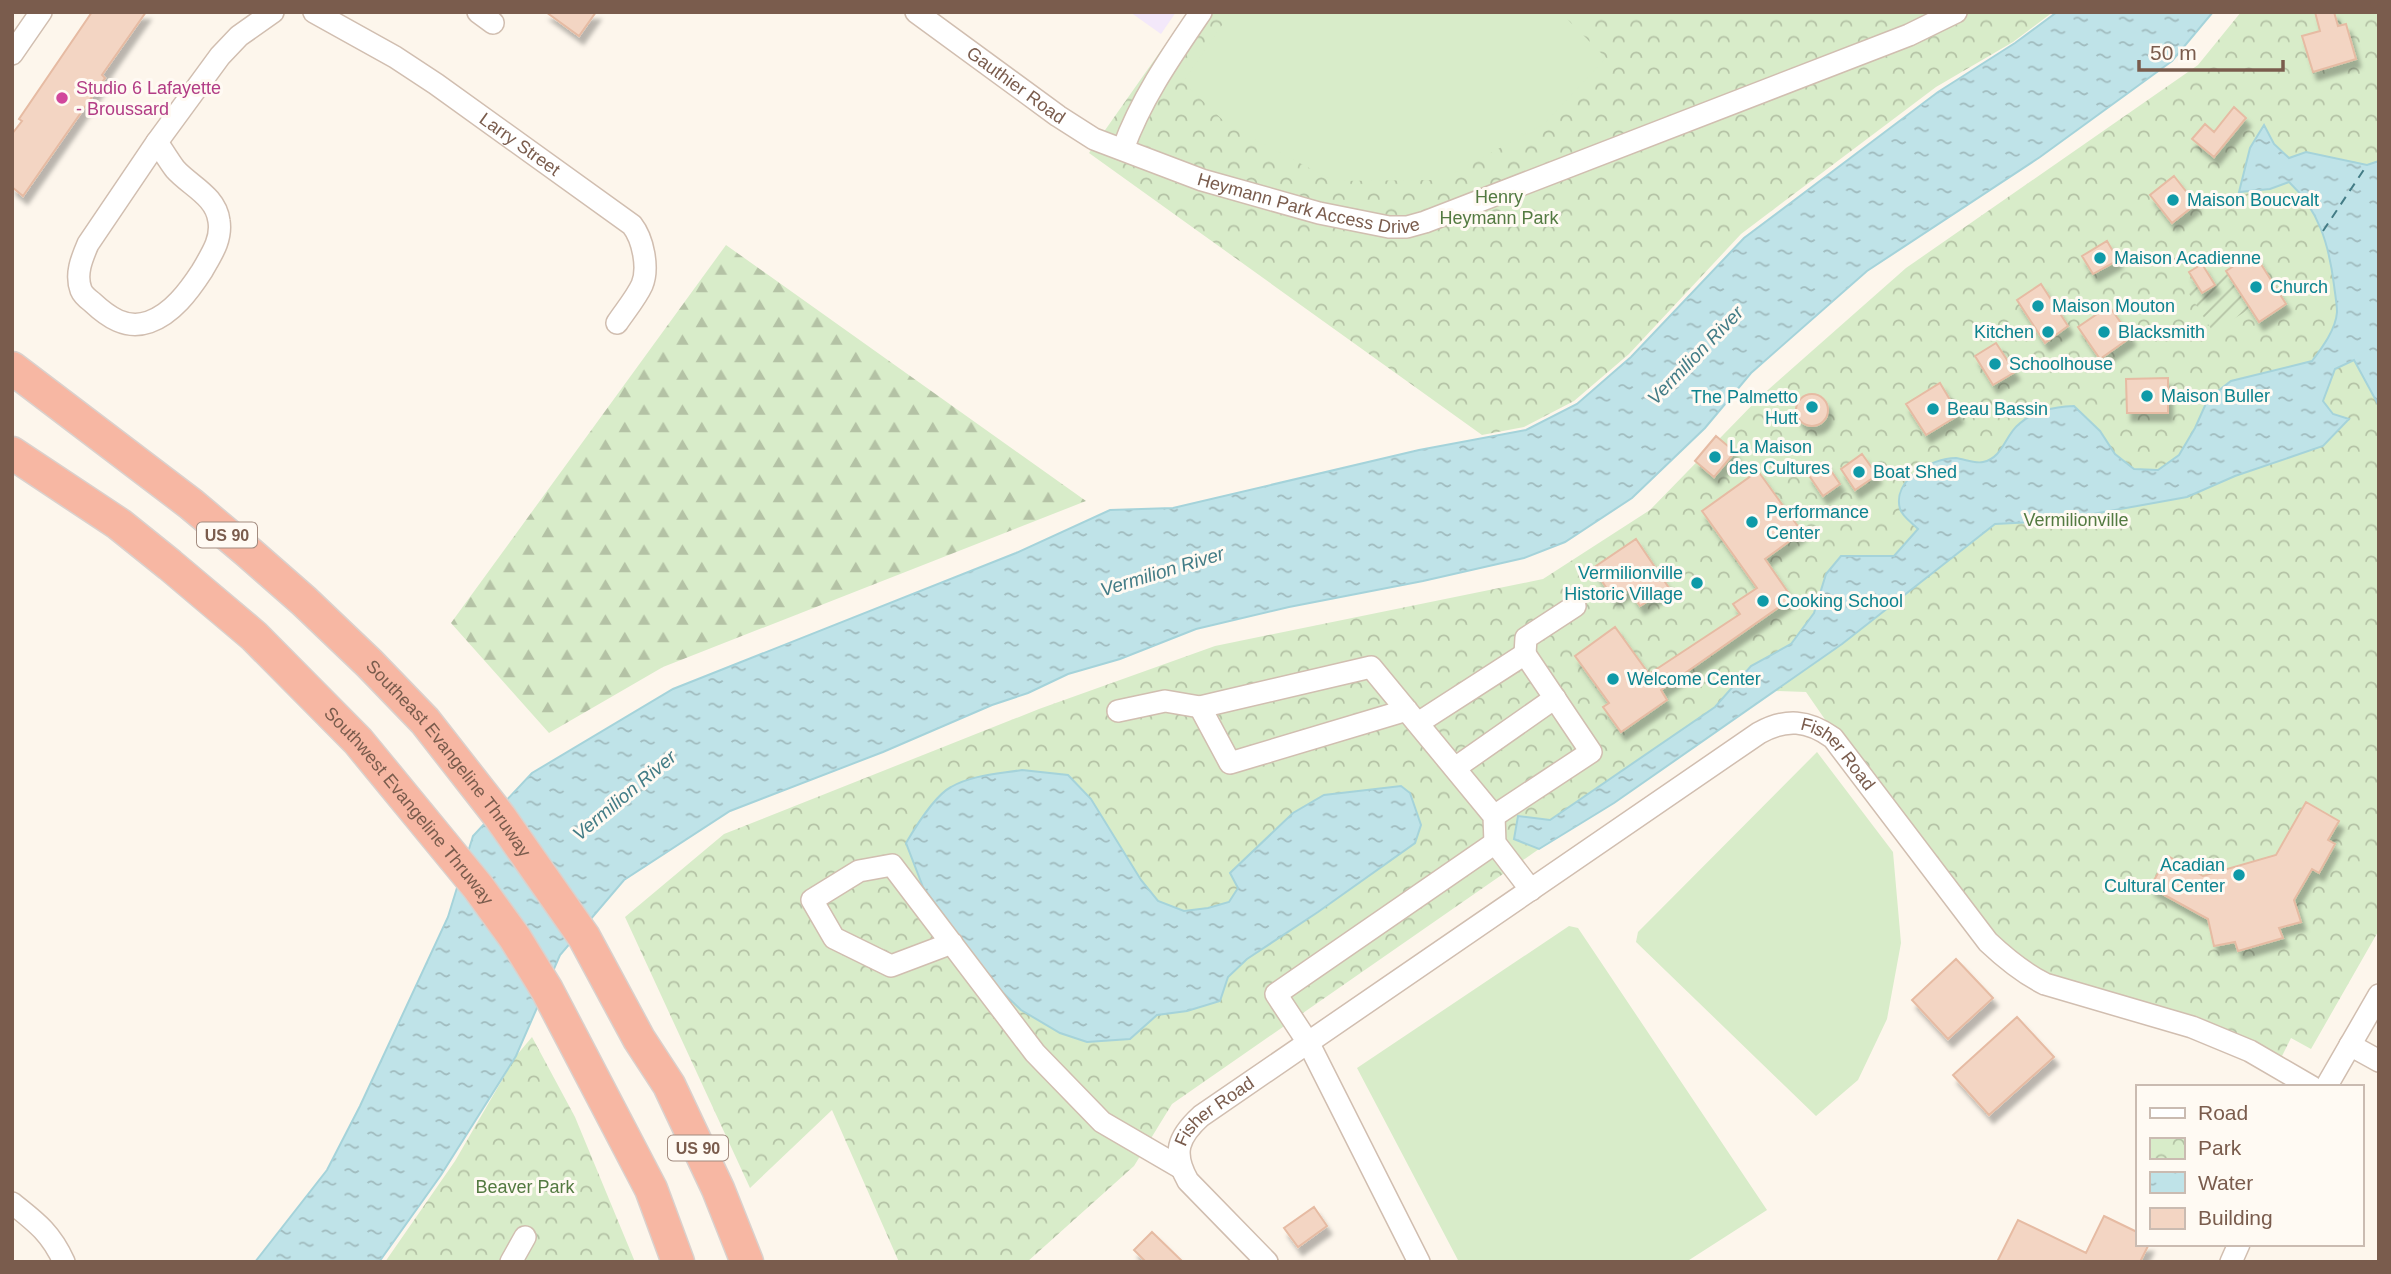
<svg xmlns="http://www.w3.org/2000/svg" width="2391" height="1274" font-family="Helvetica,sans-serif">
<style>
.education{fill:#f3e8fa}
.forest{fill:url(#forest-firs)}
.park{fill:url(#park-crowns)}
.garden{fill:url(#garden-furrows)}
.pitch{fill:#d8ecc9}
.water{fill:url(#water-ripples);stroke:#a5d3da;stroke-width:2}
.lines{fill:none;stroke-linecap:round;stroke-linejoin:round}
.ferry{stroke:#437c86;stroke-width:2;stroke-dasharray:9 7;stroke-linecap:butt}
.building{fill:#f3d5c3;stroke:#e6bba3;stroke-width:2;filter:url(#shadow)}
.minor-casing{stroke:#d1beb0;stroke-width:24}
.highway-casing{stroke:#dad1cd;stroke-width:35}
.minor{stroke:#fff;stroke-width:21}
.highway{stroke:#f7b7a3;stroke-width:32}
.hotel-dot{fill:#d1479c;stroke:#fffaf3;stroke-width:2.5}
.culture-dot{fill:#0f9aa8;stroke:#fffaf3;stroke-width:2.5}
.labels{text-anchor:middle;stroke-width:6;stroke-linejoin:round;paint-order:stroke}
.shield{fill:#fffaf3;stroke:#a28b7f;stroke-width:2}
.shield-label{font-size:16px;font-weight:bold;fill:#7a5c4d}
.street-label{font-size:18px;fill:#7a5c4d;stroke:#fffaf3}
.hotel-label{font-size:18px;fill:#b23c85;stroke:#fffaf3;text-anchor:start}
.park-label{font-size:18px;fill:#537a41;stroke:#fffaf3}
.culture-label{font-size:18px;fill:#0d838f;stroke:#fffaf3;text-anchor:start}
.water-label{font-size:19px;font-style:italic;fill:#437c86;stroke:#fffaf3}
</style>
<defs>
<pattern id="forest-firs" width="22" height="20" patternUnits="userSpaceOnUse" patternTransform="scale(1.75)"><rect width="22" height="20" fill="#d8ecc9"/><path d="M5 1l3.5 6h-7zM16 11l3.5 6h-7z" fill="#b4c2a5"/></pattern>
<pattern id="park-crowns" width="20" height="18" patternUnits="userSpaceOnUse" patternTransform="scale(1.75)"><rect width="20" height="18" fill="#d8ecc9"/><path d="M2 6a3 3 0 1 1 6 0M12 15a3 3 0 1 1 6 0" fill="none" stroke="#b4c2a5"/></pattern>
<pattern id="garden-furrows" width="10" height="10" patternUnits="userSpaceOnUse" patternTransform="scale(1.75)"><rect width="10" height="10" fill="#d8ecc9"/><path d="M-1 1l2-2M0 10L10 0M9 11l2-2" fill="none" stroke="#b4c2a5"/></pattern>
<pattern id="water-ripples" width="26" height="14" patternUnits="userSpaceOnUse" patternTransform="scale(1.75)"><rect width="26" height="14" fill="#bfe3e8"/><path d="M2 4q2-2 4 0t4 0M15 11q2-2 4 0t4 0" fill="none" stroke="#a0bbbe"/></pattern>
<filter id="shadow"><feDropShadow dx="4.5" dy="8" stdDeviation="2" flood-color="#0004"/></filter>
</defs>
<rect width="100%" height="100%" fill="#fdf6ec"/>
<path class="education" d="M1130,12h46l-15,22z"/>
<path class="forest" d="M726,245l360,256 -423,166 -114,66 -98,-110z"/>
<path class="park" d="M1188,12h865l-40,30 -77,45 -195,147 -112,120 -55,47 -50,26 -42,8 -393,-282z
M2241,12h138v918l-68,119 -20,-11 -12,24 -236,-89 -19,-12 -29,-25 -153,-192 -36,-52 -31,-1 -129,64 -107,94 -367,255 -38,62 -107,96h-128l-67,-152 -82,78 -125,-271 99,-83 315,-125 176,-63 328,-67 107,-69 110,-113 146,-129 292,-203z
M532,1037l43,80 60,145h-250l70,-101 61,-105z"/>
<path class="garden" d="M2226,271l25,37 -38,24 -25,-40 10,-6 17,-1 -3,-5z"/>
<path class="pitch" d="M1231,12h329l46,46 -62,66 -103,56 -107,1 -105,-55 -46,-44z
M1817,752l76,100 8,91 -14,76 -29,61 -42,36 -180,-174 2,-10z
M1569,926l9,2 189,282 -81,52h-227l-102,-194z"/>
<path class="water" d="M2057,12h156l-41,49 -132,96 -173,114 -116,102 -46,55 -73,70 -67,44 -41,16 -101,23 -134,26 -93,22 -76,30 -52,15 -40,19 -36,12 -109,47 -153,59 -106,69 -64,75 -44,101 -75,119 -62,87h-124l72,-92 33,-64 88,-189 25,-81 59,-63 141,-84 343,-136 94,-43 63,-2 246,-58 107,-20 51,-26 54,-47 113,-119 194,-146 77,-49z
M2264,125l10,19 15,14 17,-6 61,13 12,-4v245l-25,-46 -19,9 -12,32 10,13 16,5 -26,27 -88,30 -48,21 -133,24 -59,3 -153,120 -228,159 -75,46 -25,-10 4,-23 32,4 165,-113 36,-41 40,-22 23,-31 12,-39 15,-18h53l24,-27c-6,-6 -16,-13 -18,-20 -8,-29 31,-51 56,-51 8,1 19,6 27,4 20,-4 22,-27 36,-38 16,-14 35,-17 55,-18l26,25 15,23 19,15 24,1 21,-15 16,-27 13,-29 23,-18 81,-20c10,-13 24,-32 25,-49 0,-8 -2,-18 -3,-27 -5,-40 -15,-75 -45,-103l-19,7 -31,3 11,-44z
M1022,770l46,5 23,24 50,81 17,21 26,10 24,-3 21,-6 9,-14 -8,-15 63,-60 31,-18 77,-9 9,7 11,32 -6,18 -97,69 -71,47 -19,18 -8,24 -33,10 -30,4 -27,24 -43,3 -27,-9 -39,-23 -26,-25 -72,-98 -17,-44c10,-17 28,-47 45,-56 21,-12 47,-13 71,-17z"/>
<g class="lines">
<path class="ferry" d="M2323,231l44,-66"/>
</g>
<path class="building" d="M92,12h54l-44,63 3,3 -82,118 -11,-9v-53l10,-13 -3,-2z
M546,12h50l-17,24z
M2315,12h19l4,14 8,-2 10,35 -43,13 -11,-36 18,-5z
M2234,107l12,11 -32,39 -22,-18 13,-15 9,8z
M2174,176l22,28 -24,19 -22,-28z
M2107,241l11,19 -25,14 -11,-18z
M2254,253l32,51 -27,18 -33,-51z
M2202,264l13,21 -13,8 -13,-21z
M2041,284l27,42 -23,17 -28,-43z
M2109,306l22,31 -31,22 -22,-32z
M1996,343l19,29 -22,13 -18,-29z
M2168,378v35h-41l-1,-34z
M1940,383l19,32 -33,20 -20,-31z
M1796 410a16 16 0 1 1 32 0a16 16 0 1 1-32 0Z
M1716,436l19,16 -21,25 -19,-16z
M1862,454l15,21 -22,15 -14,-21z
M1825,462l15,22 -17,12 -15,-22z
M1758,471l44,61 -37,27 27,39 -131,92 6,10 -46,32 -18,-25 6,-4 -34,-47 40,-29 34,47 91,-60 -7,-10 24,-16 -55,-77z
M1636,539l33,49 -29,18 -12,-17 -14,10 -21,-31z
M2306,802l33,19 -11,19 7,4 -16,29 -7,-4 -18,31 7,22 -22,6 4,10 -45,13 -3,-9 -21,4 -6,-27 -58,-32 18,-31 35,20 73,-21z
M1956,959l37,39 -45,41 -36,-39z
M2017,1017l37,40 -65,58 -36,-40z
M1314,1207l13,19 -29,21 -14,-19z
M2104,1216l33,16v12h12l-9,18h-143l21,-42 68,33z
M1152,1232l31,30h-37l-12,-12z"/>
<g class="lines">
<g class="minor-casing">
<g id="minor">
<path id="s1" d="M314,12l81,45 41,27 196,141c11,14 17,43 10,60 -6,13 -17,26 -25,38"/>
<path d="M478,12l15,11"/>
<path id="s2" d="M916,12l142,104 36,23 108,41 117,33 70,14h18l18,-5 484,-187 47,-23"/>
<path d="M12,54l29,-42"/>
<path d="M157,142c6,9 12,19 18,27 15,17 41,27 44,52 3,19 -8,34 -17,50 -13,20 -30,43 -53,51 -23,8 -41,-5 -57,-20 -4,-3 -9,-7 -11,-12 -6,-16 1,-32 7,-46z"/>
<path d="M157,142l63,-86 19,-20 34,-24"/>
<path d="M1123,149c18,-50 48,-93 78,-137"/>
<path d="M1525,654l1,-16 49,-32"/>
<path d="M1407,710l-177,53 -30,-56 171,-40 123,149 1,27 36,47"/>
<path d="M1118,711l47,-10 35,6"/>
<path d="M1418,723l107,-69 66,98 -97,64"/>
<path d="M1455,768l100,-70"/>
<path d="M952,943l-61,23 -57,-28 -22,-38 47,-29 33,-6 143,188 67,69 79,46"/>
<path d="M2350,1045l29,16"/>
<path d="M2326,1087l53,-92"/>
<path d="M12,1203c24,19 39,30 52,59"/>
<path d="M511,1262l14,-25"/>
<path id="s3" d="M1267,1262l-79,-81c-16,-28 -10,-44 13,-65l558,-383c27,-15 49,-13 74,5l155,204c18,17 35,31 57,42l147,43 58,24 62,36"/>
<path d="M1419,1262l-110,-218 -33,-50 219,-151"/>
<path d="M2231,1262l8,-18"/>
</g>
</g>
<g class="highway-casing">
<g id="highway">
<path id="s4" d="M12,368l179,136 56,47 57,50 65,62 56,58 75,96 84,120 55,102 30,46 49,104 29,73"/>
<path id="s5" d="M12,453l107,71 51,41 84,71 104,105 120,146 37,51 32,52 104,199 27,73"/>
</g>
</g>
<use href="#minor" class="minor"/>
<use href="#highway" class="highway"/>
</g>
<circle class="hotel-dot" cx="62" cy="98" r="7"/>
<g class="culture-dot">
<circle cx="2173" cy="200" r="7"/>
<circle cx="2100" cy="258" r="7"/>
<circle cx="2256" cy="287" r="7"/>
<circle cx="2038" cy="306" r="7"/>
<circle cx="2048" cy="332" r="7"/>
<circle cx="2104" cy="332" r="7"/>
<circle cx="1995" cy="364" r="7"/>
<circle cx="2147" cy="396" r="7"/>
<circle cx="1812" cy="407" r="7"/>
<circle cx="1933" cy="409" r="7"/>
<circle cx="1715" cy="457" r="7"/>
<circle cx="1859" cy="472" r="7"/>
<circle cx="1752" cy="522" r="7"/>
<circle cx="1697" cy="583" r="7"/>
<circle cx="1763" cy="601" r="7"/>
<circle cx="1613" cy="679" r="7"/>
<circle cx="2239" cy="875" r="7"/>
</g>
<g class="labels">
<g class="shield">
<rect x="197" y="522.5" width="60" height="25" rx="5"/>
<rect x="668" y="1135.5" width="60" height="25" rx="5"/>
</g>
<g class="shield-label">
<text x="227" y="541">US 90</text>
<text x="698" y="1154">US 90</text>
</g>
<g class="street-label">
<text dy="6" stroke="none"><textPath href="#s2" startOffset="124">Gauthier Road</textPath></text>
<text dy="6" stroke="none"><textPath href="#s1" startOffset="245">Larry Street</textPath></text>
<text dy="6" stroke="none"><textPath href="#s2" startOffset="444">Heymann Park Access Drive</textPath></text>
<text dy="6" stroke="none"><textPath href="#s3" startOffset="957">Fisher Road</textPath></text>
<text dy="6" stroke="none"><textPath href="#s4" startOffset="588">Southeast Evangeline Thruway</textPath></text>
<text dy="6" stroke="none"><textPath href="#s5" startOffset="534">Southwest Evangeline Thruway</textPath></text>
<text dy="6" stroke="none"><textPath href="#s3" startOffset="200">Fisher Road</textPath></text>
</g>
<g class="hotel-label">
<text x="76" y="94">Studio 6 Lafayette<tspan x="76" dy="21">- Broussard</tspan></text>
</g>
<g class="park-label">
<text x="1499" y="203">Henry<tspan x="1499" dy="21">Heymann Park</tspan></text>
<text x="2076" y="526">Vermilionville</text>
<text x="525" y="1193">Beaver Park</text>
</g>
<g class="culture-label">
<text x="2187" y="206">Maison Boucvalt</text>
<text x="2114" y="264">Maison Acadienne</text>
<text x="2270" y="293">Church</text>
<text x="2052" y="312">Maison Mouton</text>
<text x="2034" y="338" text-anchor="end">Kitchen</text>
<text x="2118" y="338">Blacksmith</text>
<text x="2009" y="370">Schoolhouse</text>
<text x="2161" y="402">Maison Buller</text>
<text x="1798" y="403" text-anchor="end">The Palmetto<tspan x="1798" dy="21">Hutt</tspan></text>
<text x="1947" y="415">Beau Bassin</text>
<text x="1729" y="453">La Maison<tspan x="1729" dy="21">des Cultures</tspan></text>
<text x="1873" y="478">Boat Shed</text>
<text x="1766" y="518">Performance<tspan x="1766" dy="21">Center</tspan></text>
<text x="1683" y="579" text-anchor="end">Vermilionville<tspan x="1683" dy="21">Historic Village</tspan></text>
<text x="1777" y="607">Cooking School</text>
<text x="1627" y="685">Welcome Center</text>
<text x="2225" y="871" text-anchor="end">Acadian<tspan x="2225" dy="21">Cultural Center</tspan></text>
</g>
<g class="water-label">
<text transform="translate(1695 355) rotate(-46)" y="7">Vermilion River</text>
<text transform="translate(1162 571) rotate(-17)" y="7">Vermilion River</text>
<text transform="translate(624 795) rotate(-40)" y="7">Vermilion River</text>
</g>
</g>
<rect width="2391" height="1274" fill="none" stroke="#7a5c4d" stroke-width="28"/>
<rect x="2136" y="1085" width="228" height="161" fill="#fffaf3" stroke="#cabbb1" stroke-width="2"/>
<rect x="2150" y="1108" width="35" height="10" fill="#ffffff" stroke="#cabbb1" stroke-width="2"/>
<text x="2198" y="1120" font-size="21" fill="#7a5c4d">Road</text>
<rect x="2150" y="1138" width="35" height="21" fill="url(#park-crowns)" stroke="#cabbb1" stroke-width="2"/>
<text x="2198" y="1155" font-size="21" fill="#7a5c4d">Park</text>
<rect x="2150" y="1172" width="35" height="21" fill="url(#water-ripples)" stroke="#cabbb1" stroke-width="2"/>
<text x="2198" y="1190" font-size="21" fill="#7a5c4d">Water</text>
<rect x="2150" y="1208" width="35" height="21" fill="#f3d5c3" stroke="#cabbb1" stroke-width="2"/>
<text x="2198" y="1225" font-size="21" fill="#7a5c4d">Building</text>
<path d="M2139 60v10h144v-10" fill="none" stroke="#7a5c4d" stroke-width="3.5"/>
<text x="2150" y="60" font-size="21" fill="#7a5c4d" stroke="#fffaf3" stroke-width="5" paint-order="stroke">50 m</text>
</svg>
